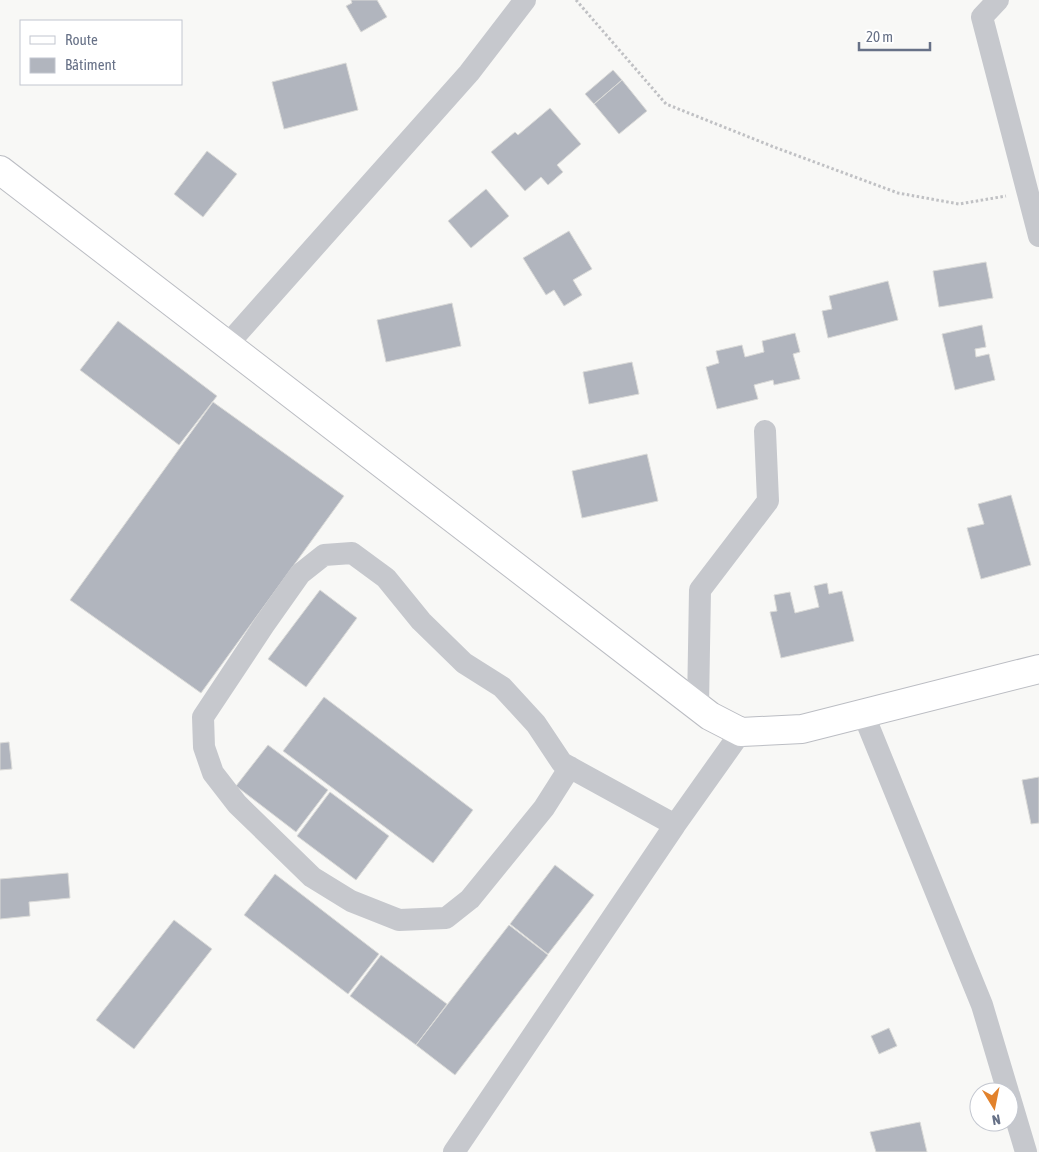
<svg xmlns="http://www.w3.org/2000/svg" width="1039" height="1152" font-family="'Asap Condensed',sans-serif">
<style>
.building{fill:#b1b5be;stroke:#dadad8}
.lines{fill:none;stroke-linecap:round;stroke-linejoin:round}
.secondary-casing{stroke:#bbbdc3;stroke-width:30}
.path{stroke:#c0c1c4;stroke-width:3;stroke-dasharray:2.5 2.5;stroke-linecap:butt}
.street{stroke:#c6c8cd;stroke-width:22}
.secondary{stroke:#fff;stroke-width:28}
</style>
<rect width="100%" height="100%" fill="#f8f8f6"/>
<path class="building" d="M351,0h26l10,17 -26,15 -15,-26 6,-3z
M346,63l12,47 -74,19 -12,-47z
M613,70l9,10 -28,24 -9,-10z
M622,80l25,31 -28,23 -25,-30z
M550,108l31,36 -24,21 6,7 -15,13 -7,-8 -16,14 -34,-39 24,-20 3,3z
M207,151l30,23 -34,43 -29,-23z
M486,189l23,27 -38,32 -23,-27z
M569,231l23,38 -19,11 9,15 -18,11 -10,-16 -8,5 -23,-37z
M986,262l7,36 -54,9 -6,-36z
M888,281l10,39 -70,18 -6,-27 10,-2 -3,-13z
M452,303l9,43 -75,16 -9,-42z
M118,321l99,75 -38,49 -99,-75z
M982,325l4,22 -11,2 1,8 13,-3 6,26 -40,10 -13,-56z
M795,333l5,19 -7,2 7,25 -26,6 -1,-5 -19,5 4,14 -41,10 -11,-42 13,-4 -3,-12 26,-6 3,12 19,-5 -2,-11z
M632,362l7,32 -50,10 -6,-32z
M213,402l131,94 -143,197 -131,-93z
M647,454l11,47 -76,17 -10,-47z
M1011,495l20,70 -50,14 -14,-51 17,-4 -6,-20z
M827,583l2,11 13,-3 12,50 -73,17 -11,-46 7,-1 -3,-16 16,-3 5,21 24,-6 -5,-21z
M320,590l37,28 -51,69 -38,-28z
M324,697l149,113 -40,53 -150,-112z
M9,742l3,27 -12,1v-27z
M268,745l60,45 -32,42 -60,-46z
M1039,777v46l-8,1 -9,-44z
M330,792l59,44 -33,44 -59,-44z
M555,865l39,30 -46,59 -38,-30z
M68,873l2,25 -41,4 1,14 -30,3v-40z
M275,874l104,80 -31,40 -104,-79z
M174,920l38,29 -78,100 -38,-29z
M509,925l39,30 -93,120 -39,-30z
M381,955l66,49 -31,41 -66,-49z
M889,1028l8,18 -18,8 -8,-18z
M920,1122l7,30h-51l-6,-20z"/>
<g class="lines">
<g class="secondary-casing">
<path id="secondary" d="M0,170l710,546 31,16 61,-3 237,-60"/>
</g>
<path class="path" d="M576,0l90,104 108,43 124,46 61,11 47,-8"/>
<path class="street" d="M998,0l-16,17 57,219
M227,345l242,-272 56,-73
M698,706l2,-116 68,-89 -3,-70
M863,713l119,292 26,87
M570,767l-26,41 -74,91 -24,19 -47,2 -48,-19 -39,-24 -75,-73 -24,-31 -9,-26 -1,-30 61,-92 36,-51 24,-19 28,-2 34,25 35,43 43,42 38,24 34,37 26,39 113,62
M1009,1095l17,57
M454,1152l221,-327 66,-93"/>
<use href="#secondary" class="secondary"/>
</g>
<rect x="20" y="20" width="162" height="65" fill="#ffffff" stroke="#c2c6cf"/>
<rect x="30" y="36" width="25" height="8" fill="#ffffff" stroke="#c2c6cf"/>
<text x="65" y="45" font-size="15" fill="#677187">Route</text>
<rect x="30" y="58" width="25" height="15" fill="#b1b5be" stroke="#c2c6cf"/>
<text x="65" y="70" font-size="15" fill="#677187">Bâtiment</text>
<g transform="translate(994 1107) rotate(170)"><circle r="24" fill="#ffffff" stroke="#c2c6cf"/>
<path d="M0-4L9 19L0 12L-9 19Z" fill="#e2822c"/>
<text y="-8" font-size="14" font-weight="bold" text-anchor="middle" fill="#677187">N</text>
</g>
<path d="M859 42v8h71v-8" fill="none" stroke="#677187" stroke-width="2.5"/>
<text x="866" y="42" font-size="15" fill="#677187" stroke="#ffffff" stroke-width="4" paint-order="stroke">20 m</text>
</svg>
